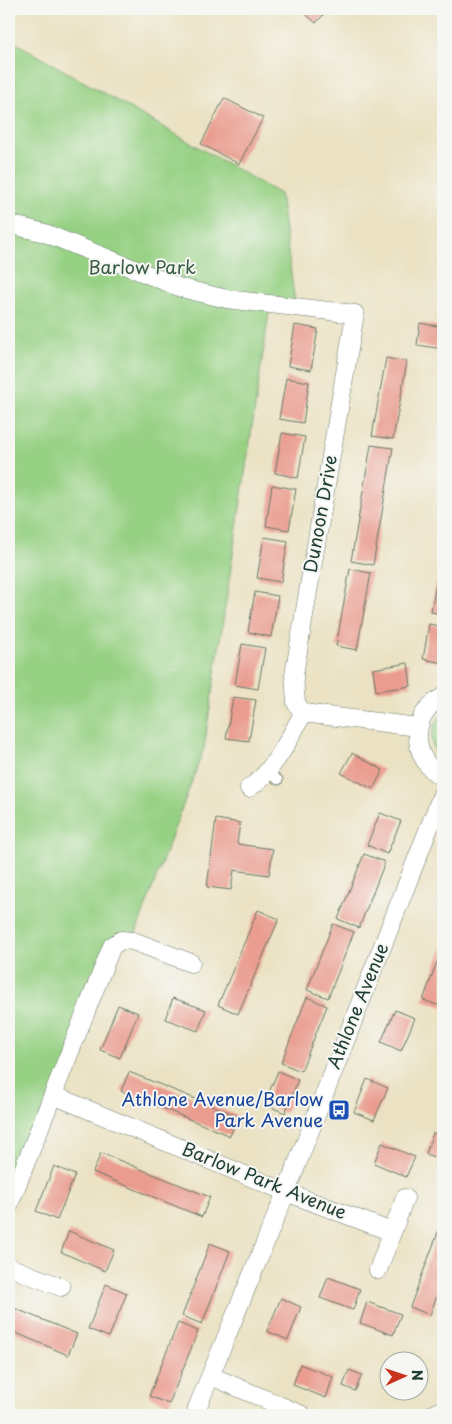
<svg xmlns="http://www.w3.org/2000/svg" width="452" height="1424" font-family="'Playpen Sans',sans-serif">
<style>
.green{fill:#97d184;stroke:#5b875c}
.building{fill:#ea9c8f}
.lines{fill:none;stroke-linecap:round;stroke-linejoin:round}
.lane-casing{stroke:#676;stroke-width:11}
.street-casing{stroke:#676;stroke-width:19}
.lane{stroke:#fff;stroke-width:9}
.street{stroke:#fff;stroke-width:18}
.labels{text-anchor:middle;stroke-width:4;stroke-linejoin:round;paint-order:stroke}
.park-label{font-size:18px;fill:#375b44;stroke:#f6f6f2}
.street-label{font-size:18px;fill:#1f3d34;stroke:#f6f6f2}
.transit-label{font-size:18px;fill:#164399;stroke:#f6f6f2;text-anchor:end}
</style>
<rect width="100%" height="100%" fill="#f6f6f2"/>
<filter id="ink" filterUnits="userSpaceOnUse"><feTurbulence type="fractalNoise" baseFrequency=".02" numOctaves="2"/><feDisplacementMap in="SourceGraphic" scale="10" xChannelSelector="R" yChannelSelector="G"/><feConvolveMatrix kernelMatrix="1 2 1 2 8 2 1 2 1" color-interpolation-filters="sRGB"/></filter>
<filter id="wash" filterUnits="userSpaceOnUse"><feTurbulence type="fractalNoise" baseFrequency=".0096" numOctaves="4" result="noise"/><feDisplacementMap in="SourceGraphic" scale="20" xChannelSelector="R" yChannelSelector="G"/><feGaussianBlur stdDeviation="1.12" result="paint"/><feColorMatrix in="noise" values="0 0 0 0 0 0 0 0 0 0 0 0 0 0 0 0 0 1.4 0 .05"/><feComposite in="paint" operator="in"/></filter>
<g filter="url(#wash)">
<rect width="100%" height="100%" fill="#ebe2c3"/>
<path class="green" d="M9,39l271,155 15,109 -24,-3 -67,448 -71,193 -12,-1 -112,265z
M443,713v49c-16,-14 -14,-35 0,-49z"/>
<g id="blocks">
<path class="building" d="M300,9h28l-12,14z
M224,98l39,20 -24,46 -38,-20z
M420,323l23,4v22l-26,-4z
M295,325l23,4 -7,41 -23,-4z
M386,358l21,4 -14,77 -21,-3z
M286,378l23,4 -6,41 -24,-4z
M282,433l23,4 -7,41 -23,-5z
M371,445l22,3 -20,117 -22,-4z
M272,485l24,4 -7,41 -23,-4z
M264,537l24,4 -7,41 -24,-4z
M442,549h1v65l-12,-2z
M350,569l21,4 -14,77 -21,-4z
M255,592l23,4 -7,41 -23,-5z
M429,624l14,3v36l-20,-4z
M242,644l23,4 -7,41 -23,-4z
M408,663l3,23 -35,5 -3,-22z
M233,697l23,3 -7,41 -23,-3z
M352,753l31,17 -10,19 -32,-16z
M380,813l21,8 -14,33 -20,-9z
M216,819l24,4 -3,21 36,5 -4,26 -35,-5 -3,20 -24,-3z
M364,854l21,8 -26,66 -21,-9z
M258,910l21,9 -41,95 -20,-9z
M333,924l21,8 -26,66 -21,-8z
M443,946v61l-20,-7z
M307,997l20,9 -26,65 -20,-8z
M173,998l33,12 -8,21 -33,-12z
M118,1005l20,8 -18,45 -20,-8z
M395,1010l20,8 -14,33 -20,-9z
M278,1071l20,9 -13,33 -21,-9z
M129,1072l109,44 -8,20 -109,-45z
M367,1079l21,9 -14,32 -20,-8z
M433,1133l10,4v24l-17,-7z
M382,1143l33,14 -9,20 -32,-14z
M101,1153l109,44 -8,20 -109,-45z
M54,1166l21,9 -18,45 -21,-9z
M443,1219v60l-13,36 -20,-8z
M69,1231l45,19 -9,21 -44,-19z
M210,1243l20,8 -28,73 -20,-8z
M328,1277l32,12 -7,21 -33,-12z
M106,1284l21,9 -18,44 -21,-8z
M281,1298l20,9 -13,33 -21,-9z
M367,1302l34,12 -8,21 -33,-12z
M9,1306l68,28 -9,21 -59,-25z
M178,1323l20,8 -29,73 -20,-8z
M300,1364l33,13 -7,21 -33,-13z
M349,1370l13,5 -7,16 -12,-5z"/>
</g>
</g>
<g filter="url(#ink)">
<use href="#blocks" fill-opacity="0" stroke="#676" stroke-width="1"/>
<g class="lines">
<g class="lane-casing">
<path id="lane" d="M266,772l12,8"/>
</g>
<g class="street-casing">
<path id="street" d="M9,224l36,9 136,55 46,11 128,15 -61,361 2,28 7,10 115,14
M443,697c-35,17 -32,63 0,81
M249,788c23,-14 42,-52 54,-75
M53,1095l233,97 106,40
M9,1205l103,-259 9,-6 12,1 58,22
M9,1267l52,20
M378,1270l27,-72
M211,1376l91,39
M196,1415l1,-7 89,-216 157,-400
M431,1415l12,-5"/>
</g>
<use href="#lane" class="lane"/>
<use href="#street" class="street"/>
</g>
</g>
<defs>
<g id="bus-square" transform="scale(1.125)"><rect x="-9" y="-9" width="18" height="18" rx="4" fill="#1a4fb4" stroke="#f6f6f2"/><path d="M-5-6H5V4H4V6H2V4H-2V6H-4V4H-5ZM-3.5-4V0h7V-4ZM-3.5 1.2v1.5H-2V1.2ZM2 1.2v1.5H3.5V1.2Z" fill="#fff"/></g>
</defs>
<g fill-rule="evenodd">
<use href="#bus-square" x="339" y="1110"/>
</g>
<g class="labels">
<g class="park-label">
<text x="142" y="274">Barlow Park</text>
</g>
<g class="street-label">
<text transform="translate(321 514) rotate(-80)" y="6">Dunoon Drive</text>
<text transform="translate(358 1006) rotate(-68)" y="6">Athlone Avenue</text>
<text transform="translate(264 1181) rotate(22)" y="6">Barlow Park Avenue</text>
</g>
<g class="transit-label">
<text x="323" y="1106">Athlone Avenue/Barlow<tspan x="323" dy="21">Park Avenue</tspan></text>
</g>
</g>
<rect width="452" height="1424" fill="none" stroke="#f6f6f2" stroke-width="30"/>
<g transform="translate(404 1376) rotate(87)"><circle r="24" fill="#f6f6f2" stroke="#a0aca6"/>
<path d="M0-4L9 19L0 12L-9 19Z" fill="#c8321e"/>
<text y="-8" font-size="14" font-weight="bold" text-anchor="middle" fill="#1f3d34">N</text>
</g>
</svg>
